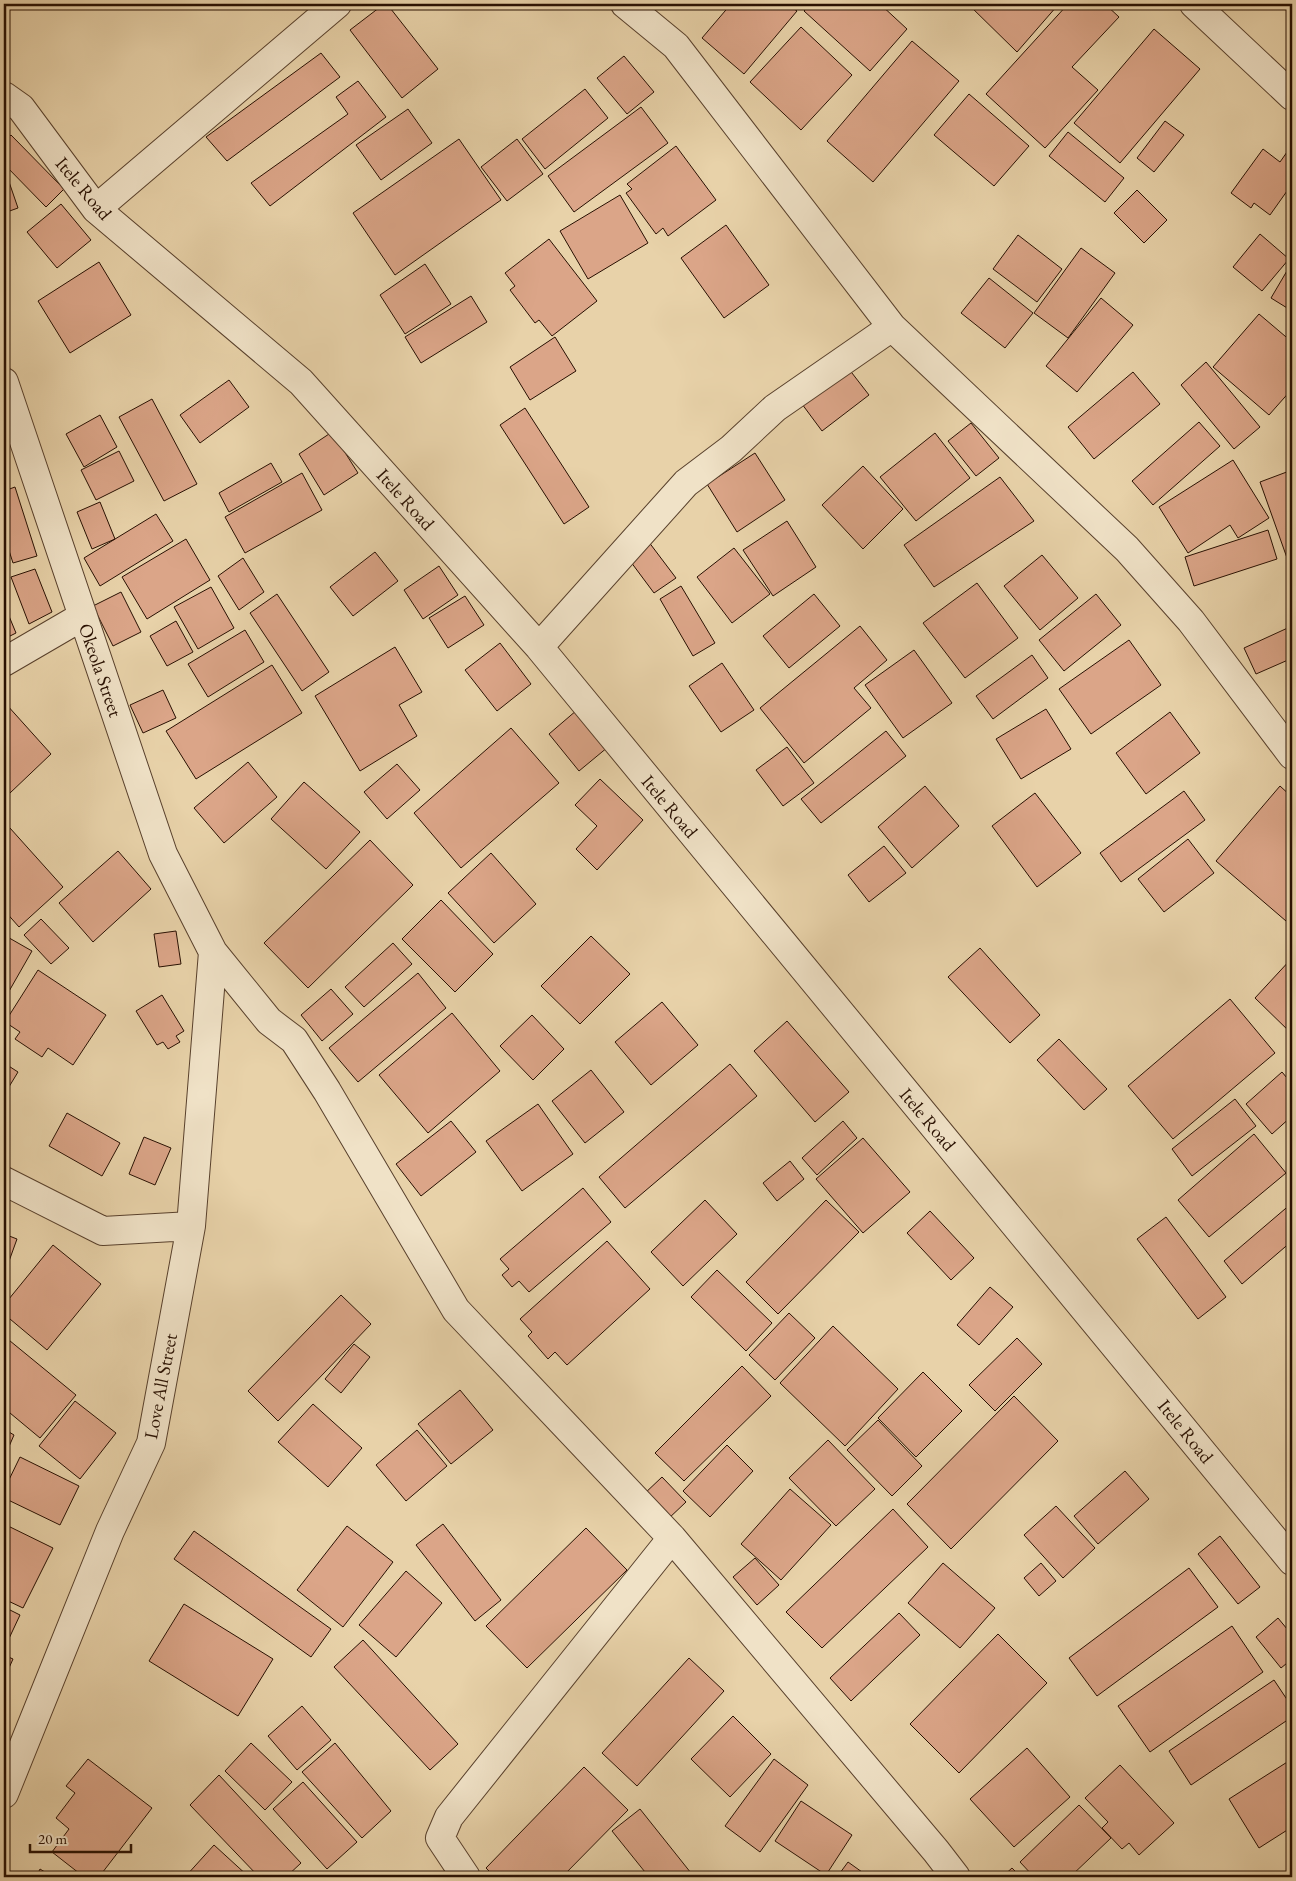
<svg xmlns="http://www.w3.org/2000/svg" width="1296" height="1881" font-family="'EB Garamond',serif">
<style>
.building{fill:#dba588;stroke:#281002}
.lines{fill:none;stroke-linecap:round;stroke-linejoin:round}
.minor-casing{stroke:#58402c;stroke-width:30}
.minor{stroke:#f0e2c7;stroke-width:28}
.labels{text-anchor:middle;stroke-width:4;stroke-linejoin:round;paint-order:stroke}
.street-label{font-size:19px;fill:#281002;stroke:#f0e2c7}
</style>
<rect width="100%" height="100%" fill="#e8d2a9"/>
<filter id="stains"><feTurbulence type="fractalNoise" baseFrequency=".004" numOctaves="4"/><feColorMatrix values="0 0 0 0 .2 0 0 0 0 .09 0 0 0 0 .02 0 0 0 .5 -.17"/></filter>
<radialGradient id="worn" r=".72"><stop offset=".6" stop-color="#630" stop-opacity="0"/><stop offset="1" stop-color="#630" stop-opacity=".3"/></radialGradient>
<path class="building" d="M384,4h3l51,65 -36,29 -52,-68z
M731,4h56l10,7 -53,63 -42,-36z
M810,4h70l27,25 -37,42 -66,-60z
M968,4h86l3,2 -40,46z
M1068,4h37l14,13 -47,50 26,23 -53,58 -59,-54z
M801,27l51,48 -51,55 -51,-48z
M1154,29l46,40 -80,94 -46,-40z
M912,41l47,40 -86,101 -46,-41z
M321,53l19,24 -113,84 -21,-24z
M624,56l30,36 -27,22 -30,-36z
M358,81l28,36 -116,89 -19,-23 97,-69 -12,-17z
M585,89l23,29 -63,51 -23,-30z
M969,94l60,52 -35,40 -60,-51z
M641,107l27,36 -94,69 -26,-36z
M408,109l24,34 -51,37 -25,-35z
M1165,121l19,14 -30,37 -17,-14z
M1068,132l56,46 -19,24 -56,-46z
M11,135l53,54 -18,18 -42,-43v-22z
M459,139l42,61 -106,75 -42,-62z
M517,139l26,35 -36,27 -26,-34z
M1292,145v39l-22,31 -16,-12 -3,5 -20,-15 32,-44 17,13z
M676,146l40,54 -48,36 -5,-8 -7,6 -30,-41 6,-4 -5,-5z
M7,176l11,32 -14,5v-36z
M1137,190l30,30 -23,23 -30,-30z
M620,195l28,48 -60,36 -28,-48z
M61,204l30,36 -34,28 -30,-36z
M726,225l43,60 -45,33 -43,-60z
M1260,234l29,25 -27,32 -29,-24z
M1018,235l44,34 -25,33 -44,-33z
M549,239l48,62 -45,35 -13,-16 -4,3 -25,-33 5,-4 -10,-13z
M1081,248l34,25 -47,65 -34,-25z
M99,262l32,53 -61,38 -32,-52z
M425,264l26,40 -46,30 -25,-39z
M1291,264l1,1v46l-21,-13z
M989,278l44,35 -28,35 -44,-35z
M471,296l16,26 -66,41 -16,-26z
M1101,298l32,27 -56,67 -31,-26z
M1259,314l33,28v47l-23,26 -56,-48z
M555,337l21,34 -46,29 -20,-33z
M1206,362l54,65 -26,22 -53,-64z
M845,364l24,31 -47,36 -23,-31z
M1133,372l27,32 -66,55 -26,-32z
M229,380l20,27 -49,36 -20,-28z
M152,399l45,85 -33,17 -45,-84z
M525,408l64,99 -25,17 -64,-99z
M100,415l17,32 -33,20 -18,-33z
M1199,422l21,24 -67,59 -21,-24z
M971,423l28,35 -23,18 -28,-35z
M332,432l26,41 -34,22 -25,-41z
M935,433l35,45 -54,43 -36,-44z
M119,451l15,30 -38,19 -15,-30z
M755,453l30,47 -48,32 -30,-48z
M1233,460l36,58 -31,20 -8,-13 -42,28 -29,-46z
M271,463l11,19 -53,30 -10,-19z
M863,466l40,43 -40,40 -41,-44z
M1292,470v102l-32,-90z
M302,473l20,37 -77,43 -20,-36z
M1000,477l34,44 -100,66 -30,-42z
M15,487l22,69 -24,7 -9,-28v-44z
M100,502l15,37 -23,10 -15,-37z
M156,514l17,27 -73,45 -16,-28z
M787,521l29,46 -43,29 -30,-46z
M639,529l37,49 -22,15 -38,-51z
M1268,530l9,29 -83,27 -9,-29z
M186,539l24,41 -63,39 -25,-42z
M734,548l36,46 -38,29 -35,-46z
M375,552l23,29 -45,35 -23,-29z
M1042,555l36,43 -38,32 -36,-44z
M243,558l21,34 -25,18 -21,-34z
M439,566l19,29 -35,24 -19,-29z
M35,569l17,43 -23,12 -18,-47z
M977,583l41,55 -53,40 -42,-55z
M681,586l34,57 -22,13 -33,-57z
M211,587l23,41 -36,21 -24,-42z
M121,592l20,40 -28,14 -20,-40z
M277,594l52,78 -27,19 -52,-78z
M814,594l26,32 -51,42 -26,-32z
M1096,594l25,31 -57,46 -25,-31z
M465,596l19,29 -36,23 -19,-30z
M4,604l12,29 -12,6z
M176,621l17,31 -26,14 -17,-30z
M860,626l27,34 -33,28 17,20 -67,55 -44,-55z
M1292,626v43l-4,-9 -32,14 -12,-26z
M245,630l19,32 -56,35 -20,-33z
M1129,640l32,45 -70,49 -32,-45z
M500,643l31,41 -34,27 -32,-41z
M395,647l27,45 -23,13 18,31 -57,35 -45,-75z
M914,650l38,53 -49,35 -38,-53z
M1032,655l16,23 -55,41 -17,-23z
M722,663l32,47 -33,22 -32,-46z
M272,665l30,48 -106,66 -30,-48z
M163,690l13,28 -33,15 -13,-28z
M6,704l45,50 -41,39 -6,-6v-81z
M1046,709l25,40 -50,30 -25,-40z
M577,710l31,37 -29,24 -30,-37z
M1170,712l30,41 -54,41 -30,-41z
M511,728l48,55 -98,85 -47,-55z
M886,731l20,25 -85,67 -20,-24z
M787,747l27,36 -31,23 -27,-36z
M248,762l29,35 -53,46 -30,-35z
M397,764l23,26 -33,29 -23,-27z
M600,779l43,41 -46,50 -21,-21 21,-23 -22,-21z
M304,782l56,50 -34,37 -55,-50z
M925,786l34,40 -47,42 -34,-41z
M1280,786l12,11v117l-6,7 -70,-60z
M1184,791l21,29 -84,62 -21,-29z
M1035,793l46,60 -44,34 -45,-61z
M10,828l53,59 -44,40 -15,-17v-76z
M1188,839l26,34 -50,39 -26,-33z
M370,840l43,45 -105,103 -44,-45z
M884,846l22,27 -37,29 -21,-27z
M118,851l33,38 -58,53 -34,-39z
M491,853l45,51 -42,39 -46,-50z
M441,900l52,54 -38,38 -53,-53z
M41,919l28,29 -18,16 -27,-29z
M176,931l5,33 -22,3 -5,-33z
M4,935l28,16 -28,49z
M591,936l39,38 -50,50 -39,-38z
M393,943l19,21 -48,43 -19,-20z
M980,948l60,67 -30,28 -62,-66z
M1292,958v76l-37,-36z
M38,970l68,45 -33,50 -25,-17 -6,9 -27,-18 5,-7 -15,-10z
M418,973l28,35 -88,74 -29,-34z
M331,989l22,25 -31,27 -21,-26z
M162,995l22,36 -8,5 4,6 -12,7 -5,-7 -6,3 -21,-34z
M1230,999l45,54 -102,86 -45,-53z
M662,1002l36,43 -47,40 -36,-43z
M452,1013l48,58 -72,62 -49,-58z
M532,1015l32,34 -31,31 -33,-34z
M787,1021l62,71 -34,30 -61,-71z
M1059,1039l48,50 -23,21 -47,-50z
M4,1063l14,9 -14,23z
M730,1064l27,32 -132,112 -26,-31z
M591,1070l33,42 -39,31 -33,-42z
M1282,1072l10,12v32l-20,18 -26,-30z
M1235,1099l21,27 -64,50 -20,-27z
M538,1104l35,50 -51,37 -36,-50z
M67,1113l53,30 -18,33 -53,-30z
M451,1121l25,31 -55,44 -25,-32z
M843,1121l14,17 -40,37 -15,-17z
M1254,1134l32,39 -77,64 -31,-37z
M144,1137l27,11 -16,37 -26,-11z
M863,1138l47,54 -47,41 -47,-54z
M790,1161l14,18 -27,22 -14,-18z
M583,1188l28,34 -82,70 -10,-11 -7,6 -10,-12 7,-6 -9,-10z
M705,1200l32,34 -54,52 -32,-34z
M826,1200l33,32 -81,82 -32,-32z
M1292,1203v38l-50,43 -18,-23z
M930,1211l44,47 -23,22 -44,-47z
M1166,1217l60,80 -28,22 -61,-80z
M4,1234l13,5 -13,36z
M607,1241l43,48 -83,76 -12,-13 -7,7 -20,-23 4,-4 -12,-13z
M53,1245l48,39 -54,66 -43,-36v-9z
M717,1270l55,53 -26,28 -55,-54z
M990,1287l23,20 -34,38 -22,-20z
M341,1295l30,29 -93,97 -30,-30z
M789,1313l26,25 -40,42 -26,-25z
M833,1326l65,63 -53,57 -65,-63z
M4,1336l72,59 -36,43 -36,-30z
M1017,1338l25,26 -47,47 -26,-26z
M354,1344l16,13 -29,36 -16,-14z
M742,1366l29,30 -87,85 -29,-28z
M923,1372l39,39 -46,46 -38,-39z
M460,1390l33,40 -42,34 -33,-40z
M1014,1396l44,45 -107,108 -44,-45z
M75,1401l41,32 -36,46 -41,-33z
M313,1404l49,44 -34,39 -50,-45z
M878,1420l44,46 -30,30 -45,-46z
M4,1429l10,6 -10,23z
M417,1430l30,36 -41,35 -30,-36z
M828,1440l47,49 -39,37 -47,-48z
M727,1445l26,26 -43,46 -27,-26z
M20,1457l59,29 -19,39 -56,-27v-8z
M1125,1471l24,28 -51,45 -24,-28z
M662,1477l24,25 -19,18 -24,-25z
M790,1489l41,36 -50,55 -40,-36z
M1056,1506l39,42 -32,30 -39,-43z
M893,1509l35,38 -106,101 -36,-36z
M4,1524l49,24 -30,60 -19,-9z
M443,1524l58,76 -26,21 -59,-76z
M347,1526l46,36 -50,65 -46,-37z
M586,1528l41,42 -100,98 -41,-42z
M194,1531l137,98 -20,28 -137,-98z
M1220,1536l40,51 -22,17 -40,-50z
M755,1558l24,27 -22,20 -24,-28z
M943,1563l52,45 -35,40 -52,-45z
M1041,1563l15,18 -17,15 -15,-18z
M1189,1568l29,39 -121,89 -28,-38z
M406,1571l36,32 -46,54 -37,-32z
M184,1604l89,55 -35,57 -89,-55z
M4,1607l16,8 -15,32h-1z
M899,1613l21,22 -69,66 -21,-23z
M1278,1618l14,17v24l-11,9 -25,-31z
M1232,1626l31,46 -113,80 -32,-46z
M998,1634l49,49 -88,90 -49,-49z
M363,1640l95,104 -28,26 -96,-103z
M4,1655l9,4 -9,20z
M689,1658l35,33 -87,95 -35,-33z
M1274,1680l18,27v10l-101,68 -22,-34z
M302,1706l29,34 -34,30 -29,-34z
M733,1716l38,38 -41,43 -39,-38z
M251,1743l41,39 -27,28 -40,-39z
M335,1743l56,68 -29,27 -60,-66z
M1027,1748l43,49 -56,50 -44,-48z
M88,1759l64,49 -53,69h-15l-32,-25 17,-23 -13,-11 19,-25 -9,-7z
M774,1759l34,26 -48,67 -35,-26z
M1292,1759v68l-33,21 -30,-49z
M1120,1765l54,58 -35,32 -10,-12 -7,6 -20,-21 6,-6 -23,-24z
M584,1767l44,43 -66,67h-67l-9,-9z
M219,1775l82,88 -15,14h-27l-69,-72z
M303,1782l54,60 -30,27 -54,-60z
M801,1801l51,34 -26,40 -51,-34z
M1079,1805l32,33 -41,39h-36l-14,-15z
M640,1809l51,64 -5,4h-37l-37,-46z
M214,1845l35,32h-64z
M848,1862l21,15h-32z
M1012,1868l9,9h-19z
M40,1869l13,8h-17z"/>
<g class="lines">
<g class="minor-casing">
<path id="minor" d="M625,4l51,42 216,281 235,222 64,72 101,134
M1194,4l98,92
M4,96l17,12 75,101 205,173 238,265 753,914
M96,209l241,-205
M4,382l159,472 50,98 56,69 25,19 33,51 129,219 216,228 -223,279 -9,21 26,39
M539,647l147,-164 45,-34 44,-41 117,-81
M4,662l79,-46
M4,1181l99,50 88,-5
M672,1538l264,313 20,26
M4,1794l106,-263 41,-88 40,-217 22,-274"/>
</g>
<use href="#minor" class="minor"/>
</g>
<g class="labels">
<g class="street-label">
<text transform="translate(84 188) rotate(50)" y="7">Itele Road</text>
<text transform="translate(406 499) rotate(48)" y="7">Itele Road</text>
<text transform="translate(101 670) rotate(71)" y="7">Okeola Street</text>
<text transform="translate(670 806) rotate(50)" y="7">Itele Road</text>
<text transform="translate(928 1119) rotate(50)" y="7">Itele Road</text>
<text transform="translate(160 1386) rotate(-79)" y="7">Love All Street</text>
<text transform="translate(1186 1431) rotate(51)" y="7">Itele Road</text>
</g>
</g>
<rect width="1296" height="1881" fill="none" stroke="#e8d2a9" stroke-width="20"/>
<rect x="5" y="5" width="1286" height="1871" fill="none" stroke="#281002" stroke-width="2.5"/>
<rect x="10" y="10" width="1276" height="1861" fill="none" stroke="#281002"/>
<path d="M30 1844v8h101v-8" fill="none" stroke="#281002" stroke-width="2.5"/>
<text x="38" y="1844" font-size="15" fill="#281002" stroke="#f0e2c7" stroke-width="4" paint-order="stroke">20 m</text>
<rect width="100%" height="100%" filter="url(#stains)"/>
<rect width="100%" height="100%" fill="url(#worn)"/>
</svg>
